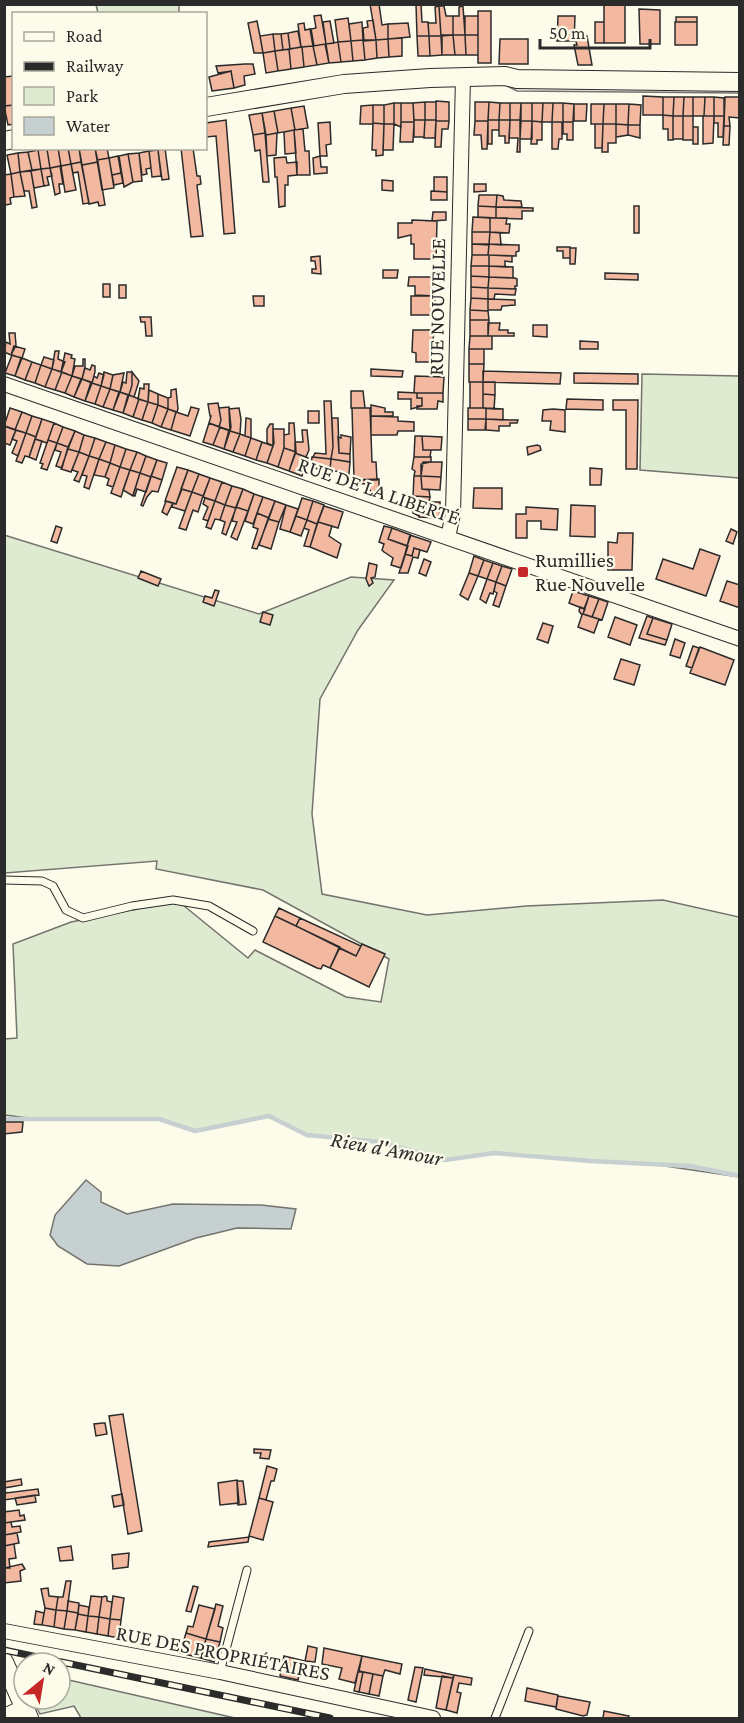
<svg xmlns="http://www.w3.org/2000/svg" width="744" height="1723" font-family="'Crimson Pro',serif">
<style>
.green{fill:#deebd1;stroke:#74746e;stroke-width:1.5}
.parking{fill:#eceadb;stroke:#74746e;stroke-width:1.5}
.water{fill:#c7d0d0;stroke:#74746e;stroke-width:1.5}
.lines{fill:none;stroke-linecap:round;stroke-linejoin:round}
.stream{stroke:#c7d0d0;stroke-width:4.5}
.building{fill:#f2b8a0;stroke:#2b2b2b;stroke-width:1.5}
.lane-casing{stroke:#2b2b2b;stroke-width:9}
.street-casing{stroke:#2b2b2b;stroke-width:16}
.secondary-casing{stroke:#2b2b2b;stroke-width:20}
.lane{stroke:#fdfbea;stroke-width:7}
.street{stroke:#fdfbea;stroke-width:14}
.secondary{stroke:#fdfbea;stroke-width:18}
.rail-casing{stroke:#2b2b2b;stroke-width:7}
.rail{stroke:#fdfbea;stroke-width:4.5;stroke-dasharray:14;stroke-linecap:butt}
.poi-dot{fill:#c62828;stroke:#fdfbea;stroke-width:2}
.labels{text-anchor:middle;stroke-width:4.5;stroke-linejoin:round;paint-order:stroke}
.street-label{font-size:21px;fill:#2b2b2b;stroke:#fdfbea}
.poi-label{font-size:21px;fill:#2b2b2b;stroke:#fdfbea;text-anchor:start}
.water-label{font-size:22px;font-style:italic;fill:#2b2b2b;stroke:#fdfbea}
</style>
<rect width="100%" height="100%" fill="#fdfbea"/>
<path class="green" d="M96,5h83v8h-81z
M642,374l97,2v102l-99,-8z
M4,535l255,79 92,-37 43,3 -36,50 -38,69 -8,115 10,80 105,21 99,-9 137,-6 76,17v260l-81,-12 -164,-12 -49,7 -70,-19 -68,-6 -38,-19 -74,15 -36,-12h-123l-31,-4v-76l12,-1 -4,-94 58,-22 107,-21 70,57 7,-8 91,47 35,5 8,-43 -126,-69 -107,-21 1,-8 -152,12z
M60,1678l175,40h-154l-7,-12 -34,8 -8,-15h28z"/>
<path class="parking" d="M505,85l234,3 1,5 -223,-2z"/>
<path class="water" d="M86,1180l15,12v10l26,12 46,-10 88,1 35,4 -5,20 -54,-1 -41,10 -77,28 -32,-2 -29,-18 -8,-11 5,-20z"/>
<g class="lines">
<path class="stream" d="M4,1119h155l36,12 74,-15 38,19 73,7 65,18 49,-7 97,8 99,5 50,10"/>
</g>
<path class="building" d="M370,4h9l3,21 6,-1v15l-12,1z
M416,4h5l1,18h6l1,14h-12z
M604,4h21v39h-21z
M439,6l2,30h-12l-1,-13h8l-1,-16z
M439,6h5l2,10h7v19l-12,1z
M463,6l2,29h-12v-19h6v-9z
M639,9l21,1v34h-20z
M478,11h13v52h-13z
M321,15l5,29 -12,2 -3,-17 5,-1 -2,-12z
M465,16h13v19h-13z
M558,16h17l-1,25h-17z
M676,17h21v5h-21z
M348,18l3,23 -13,1 -3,-22z
M373,20l3,20 -12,1 -1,-13 5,-1 -1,-6z
M257,21l3,15 3,17h-9l-6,-30z
M330,21l4,22 -8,1 -3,-22z
M362,22l1,18 -12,1 -2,-17z
M595,22h9v21h-9z
M675,22h22v23h-22z
M304,23l1,7 5,-1 3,17 -12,1 -3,-23z
M408,23l2,14 -22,2v-15z
M298,31l3,16 -11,2 -2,-16z
M288,33l2,16 -7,1 -2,-16z
M273,34l2,17 -12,2 -3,-17z
M273,34h8l2,16 -8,1z
M442,35h11l2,20h-13z
M453,35h12l1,20h-11z
M465,35h13v20h-12z
M417,36h12l1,20h-12z
M429,36h12l1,19 -12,1z
M587,36l5,29h-14l-4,-20h3l-2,-7z
M402,38v18l-13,1 -1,-18z
M388,39l1,18 -12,1 -1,-18z
M500,39h28v25h-29z
M363,40l2,20 -12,1 -2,-20z
M363,40h13l1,18 -12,2z
M351,41l2,20 -12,1 -3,-20z
M338,42l3,20 -12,1 -3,-19z
M325,44l4,19 -12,2 -4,-19z
M313,46l4,19 -13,2 -2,-20z
M302,47l2,20 -13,2 -2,-20z
M289,49l2,20 -13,2 -3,-20z
M275,51l3,20 -12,2 -3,-20z
M245,64h8l2,10 -11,2 1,9 -11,3 -3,-17 -13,2 -2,-7z
M231,71l3,17 -22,3 -3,-14z
M13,76l1,29 -10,1v-29z
M643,96l20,1v18h-20z
M663,97h11l-1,19 -10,-1z
M674,97h10l-1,19h-10z
M684,97h9v19h-10z
M693,97h12l-1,19h-11z
M705,97h9v19h-10z
M714,97l10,1v18h-10z
M725,97h15v21l-11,-1 1,9h-6z
M436,101l13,1v19h-13z
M425,102h11v18h-11z
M425,102v18h-11l-1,-17z
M475,102h14l-1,19h-13z
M489,102l11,1 -1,17h-11z
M394,103v21h-10v-19z
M394,103h7v24l-7,-3z
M401,103h12l1,19h-13z
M500,103h10v17h-11z
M510,103h11l-1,17h-10z
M521,103h11v18h-11z
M532,103h11l-1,19 -10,-1z
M543,103h10l-1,19h-10z
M553,103h10v19h-11z
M563,103l11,1 -1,18h-10z
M574,104h13l-1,17h-12z
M591,104h13l-1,20h-12z
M604,104h12v20h-13z
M616,104h13l-1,21 -12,-1z
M629,104l12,1 -1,20h-12z
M14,105v19l-6,1 -4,-19z
M373,105h11v19l-11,-1z
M373,105v19h-13l1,-18z
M304,106l4,22 -13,2 -4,-22z
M291,108l4,22 -17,3 -4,-22z
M274,111l4,22 -12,2 -4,-22z
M262,113l3,20 -12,2 -4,-20z
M663,115l10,1v24h-5v-11h-5z
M673,116h10v23h-10z
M683,116h10v24h-10z
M703,116h11l-1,27 -10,1z
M714,116h10l-1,21h-5v-14h-4z
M226,120l9,113 -11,1 -8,-98 -10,1v-14z
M414,120h11l-1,17h-10z
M425,120h11l-1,18h-11z
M488,120h11v10h-7v14h-4z
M499,120h11l-1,23h-4v-7h-6z
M510,120h10v32h-3l1,-14h-9z
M436,121h13l-1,8h-6l-1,18h-6z
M475,121h13l-1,28h-5l-1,-14h-7z
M521,121h11v18h-12z
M532,121l10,1v18h-5v4h-6z
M330,122l1,22 -5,1 1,11h-7l-2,-33z
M401,122h13l-1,20h-13z
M552,122h10v17h-3l-1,10h-6z
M563,122h10v18h-6v-6h-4z
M373,123l11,1 -1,31 -7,1v-6h-4z
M384,124h10l-1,26h-10z
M595,124h8l-1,24h-7z
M603,124h13v19h-8v9h-6z
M616,124l12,1v10l-12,2z
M628,125h12v13l-12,-3z
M724,126h6l-1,19h-6z
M693,127h5v17h-5z
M303,129l2,22h4l1,24h-13l-3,-45z
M294,130l2,23 -11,1 -1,-22z
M265,133l4,49h-6l-3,-32 -5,1 -2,-16z
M277,133l-1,22 -9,1 -1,-21z
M58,148h10l3,16 -10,2z
M58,148l3,18 -11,2 -3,-19z
M68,148h11l2,14 -10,2z
M79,148h16l3,14 -16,3z
M95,148h12l2,10 -12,2z
M165,148l4,31 -7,1 -4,-30z
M181,148h12l4,28h3l1,8 -4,1 6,51 -12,1z
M47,149l3,19 -9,1 -3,-19z
M38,150l3,19 -9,1 -4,-18z
M158,150l3,26 -9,1 -3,-26z
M149,151l2,17 -5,1 1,5 -5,1 -3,-22z
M28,152l4,18 -12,2 -2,-19z
M18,153l2,19 -9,2 -4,-19z
M139,153l3,28 -9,1 -5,-28z
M128,154l5,28 -9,5 -5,-31z
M118,156l3,17 -9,2 -3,-17z
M320,156l1,11h6v6l-13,1 -1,-16z
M286,157l1,6 10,-1v13l-9,1v9h-3v21l-6,1 -2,-30h-2l-1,-19z
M109,158l5,30 -12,2 -5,-30z
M81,162l8,41 -6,1 -5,-32 -5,1 -2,-9z
M98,162l7,43 -6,1 -1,-4 -9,2 -7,-39z
M71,164l5,26 -11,2 -4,-26z
M60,166l3,18h-4l1,9 -5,2 -5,-27z
M50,168l2,8 -5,1 2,8 -5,1 -3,-17z
M41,169l3,17 -10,2 -3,-17z
M31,171l6,36 -5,1 -3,-17h-5l-4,-19z
M20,172l5,24 -11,1 -3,-23z
M121,173l2,10 -9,2 -2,-10z
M11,174l3,23 -4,1 1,6 -6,1 -1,-30z
M434,177h13v15l-13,-1z
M382,180l11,1v10l-11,-1z
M474,184h12v7l-12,1z
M431,191l16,1v8h-16z
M479,195h18l-1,12 -18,-1z
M497,195l6,1 1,4 17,1 1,6h-26z
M478,206l18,1v11l-18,-1z
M634,206h5v27h-5z
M496,207l37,1v3h-11v8l-26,-1z
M433,212h13v8l-14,1z
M473,217l17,1v14h-18z
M490,218h17l-1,6h4l-1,9 -19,-1z
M412,220l25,1 -1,38h-22v-15h-3v-9l-13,3v-15h14z
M472,232h18l-1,12h-17z
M490,232l10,1 1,12 -12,-1z
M472,244l17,1 -1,10h-16z
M489,244l30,1v6l-3,1v4l-28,-1z
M557,247h13v11h-7v-7h-6z
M570,248h6l-1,16h-5z
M472,255h17v11h-18z
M489,255l23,1v6l-7,-1v6l-16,-1z
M320,256l1,18 -9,-1v-4h4l-1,-8h-4v-4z
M471,266h18v11l-18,-1z
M489,266l24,1v11l-24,-1z
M383,270h15l-1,8h-14z
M605,273l33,1v6l-33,-1z
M471,276l18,1 -1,11 -17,-1z
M409,277h26v19l-20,-1v-9h-7z
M489,277l26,1 2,1v7h-2v3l-27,-1z
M103,284h7v13h-7z
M119,285h7v13h-7z
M471,287l17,1v11l-17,-1z
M488,288l28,1 -1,6 -20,-1 -1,5h-6z
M253,296h11v10h-10z
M411,296h24l-1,19h-23z
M471,298l17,1v12l-18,-1z
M488,299l27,1v5l-13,1 -1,4h-13z
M470,310l18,1 1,9h-19z
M140,317h11l1,19h-6l-1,-14h-4z
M470,320h19l-1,16h-18z
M488,323h12l-1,7h9v3h6v3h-26z
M533,325h14v12l-14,-1z
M413,330h21l-3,32h-15v-9l-4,-1z
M9,333h6l1,12 -5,10 -7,-3 2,-10 4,2z
M470,336h22v13h-23z
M580,341l18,1v7h-18z
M14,346l11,3 -3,9 -11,-3z
M469,349h15v15h-15z
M55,351h4l-1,8 7,3 -4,10 -9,-3z
M65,353l7,2 -1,3 4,1 -3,17 -11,-4z
M12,355l9,3 -6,18 -10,-3z
M44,357l10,3 -2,9 -11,-4z
M22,358l10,4 -7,18 -10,-4z
M83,359h2v8l-3,12 -10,-3 3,-10h8z
M32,362l9,3 -6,18 -10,-3z
M469,364h15l-1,18h-14z
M41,365l11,4 -7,18 -10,-4z
M92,365l3,1v6l-3,11 -10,-4 3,-11 5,2z
M52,369l10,3 -7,18 -10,-3z
M371,369l32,2 -1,6 -31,-1z
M483,371l78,2 -1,11 -77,-2z
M62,372l10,4 -7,17 -10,-3z
M104,372l9,3 -3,14 -9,-3z
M127,372h5v13l-3,10 -9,-3 3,-10 3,1z
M132,372l7,9 -5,16 -5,-2 3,-10z
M99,373l5,2 -3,11 -9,-3 2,-7 3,2z
M124,373l-4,19 -10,-3 3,-14z
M574,373l64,1v10l-64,-1z
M72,376l9,3 -7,18 -9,-4z
M415,376l29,1 -1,16h-29z
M82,379l9,3 -6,19 -11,-4z
M470,382h13v26h-13z
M483,382h12v13l-12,-1z
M92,383l9,3 -6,18 -10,-3z
M144,384h5l-1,18 -10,-3 2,-11 4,1z
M101,386l9,3 -7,18 -8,-3z
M110,389l9,3 -6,18 -10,-3z
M176,389l2,20 -1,3 -9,-3v-11l3,-1v-7z
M149,390l9,4v11l-10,-3z
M351,391h12l2,17h-14z
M120,392l8,3 -5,18 -10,-3z
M398,392l19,1v5h5v8l-11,3v-10h-13z
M417,393h26v9l-5,-1 -1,8h-20v-3h5v-8h-5z
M158,394l10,4v11l-10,-4z
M483,394l12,1 -1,14 -11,-1z
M129,395l10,4 -6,18 -10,-4z
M139,399l9,3 -6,18 -9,-3z
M567,399l36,1v10l-37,-1z
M613,400h25l-1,69h-11v-59h-13z
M324,401h7l2,46 -2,12 -18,-2 2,-4 11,1z
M148,402l10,3 -6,18 -10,-3z
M218,403l3,17 -2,7 -10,-4 2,-7h-1l-2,-12z
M158,405l10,4 -7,18 -9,-4z
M371,405l14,3v4h8v4h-22z
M191,407l8,2 -9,27 -19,-6 5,-18 12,4z
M229,407l2,20 -1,4 -11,-4 2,-7 -2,-12z
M10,408l12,4 -7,18 -11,-4z
M239,408l2,11 -1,15 -10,-3 -1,-22z
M352,408h18l2,54h4l1,18h-23z
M468,408h18v11h-18z
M486,408l17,1v11l-17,-1z
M168,409l8,3 -5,18 -10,-3z
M553,409l12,1v22l-15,-2 1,-9h-9l1,-11z
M308,411h11v12h-11z
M22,412l10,4 -6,17 -11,-3z
M32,416l10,3 -6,18 -10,-4z
M371,416l27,1v4l16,1v9h-16l-1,4h-26z
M246,418l5,1v19l-6,-2z
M332,418h6l1,35 11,1v8l-19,-3 2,-12z
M42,419l12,4 -7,20 -12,-4z
M468,419h18l-1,11h-17z
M486,419l25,1h7l-1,3h-7v3h-11v5l-13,-1z
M54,423l9,4 -6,16 -9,-3z
M209,423l11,4 -7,18 -10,-3z
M289,423h5l2,29 -12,-4v-13l5,-1z
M270,424h3v22l-6,-3v-14z
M5,426l11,4 -6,15 -6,-2z
M63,427l12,4 -7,16 -11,-4z
M220,427l9,3 -5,19 -11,-4z
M273,429h11v19l-6,19 -11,-4 7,-20z
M16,430l10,3 -8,23 -6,-3 5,-12 -5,-2z
M302,430h5l2,20 -3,7 -11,-4v-11h8z
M75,431l9,4 -5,17 -11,-3z
M230,431l10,3 -7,18 -9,-3z
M26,433l10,4 -7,20 -4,-1 -3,7 -6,-2z
M240,434l11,4 -6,18 -12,-4z
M84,435l11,3 -6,18 -10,-4z
M341,435l10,2 -1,17 -11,-1 -1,-16 3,1z
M415,436h7l1,14h8l-1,7h-16z
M422,436l20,1 -1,13h-18z
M95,438l11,4 -7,17 -10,-3z
M251,438l11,4 -6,18 -11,-4z
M35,439l7,2 -6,19 -7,-3z
M48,440l9,3 -10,27 -6,-2 2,-4 -3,-1z
M106,442l9,3 -5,18 -11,-4z
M262,442l11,4 -6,17 -11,-3z
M57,443l11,4 -6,21 -6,-2 5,-14 -6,-2z
M115,445l11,4 -6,18 -10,-4z
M537,445l3,1 1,4 -13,5 -1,-8z
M284,448l12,4 -7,19 -11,-4z
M68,449l11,3 -8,20 -10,-3z
M126,449l11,3 -7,18 -10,-3z
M79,452l10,4 -10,26 -5,-2 4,-8 -6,-2z
M137,452l9,4 -6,17 -10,-3z
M295,453l13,5 -6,18 -13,-5z
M89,456l10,3 -10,30 -5,-2 3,-11 -5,-1z
M146,456l11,4 -6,17 -11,-4z
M312,457l19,2 -1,11 -19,-2z
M414,457h17v5l-10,2v12h-7l1,-5 -3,-2z
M99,459l11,4 -5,14 -11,-2z
M331,459l19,3 -1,12 -19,-4z
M157,460l10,3 -5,17 -11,-4z
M423,462h19l-1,15 -20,-1z
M110,463l10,4 -7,20 -6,-2 2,-6 -4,-2z
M120,467l10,3 -9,27 -10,-4z
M177,467l11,3 -12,34 -11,-3z
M590,468l12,1 -1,16h-11z
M130,470l10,3 -7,23 -10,-6z
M188,470l11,4 -7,18 -11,-3z
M140,473l11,4 -5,15 -9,-3 -2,7 -2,-1z
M199,474l11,4 -7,18 -11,-4z
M151,476l11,4 -4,12 -6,-1 -5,6 -4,9 -2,-1z
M414,476h7l1,13 7,1 1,7 -17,-1z
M421,476l20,1 -1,13 -18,-1z
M210,478l12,4 -7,19 -12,-4z
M379,479v12l-8,1 -4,-8 -13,-1v-3z
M222,482l10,4 -7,19 -10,-4z
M232,486l11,3 -7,19 -11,-3z
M474,488h28v21l-29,-1z
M182,489l10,3 -7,19 -13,-4 1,-4 3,1z
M243,489l11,5 -6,17 -12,-4z
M192,492l11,4 -5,16 -5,-2 -7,20 -7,-2z
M254,494l9,3 -10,27 -8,-3z
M413,496l17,1 -1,5h-9l-1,14 -6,-3z
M263,497l12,4 -6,17 -12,-5z
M205,498l10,3 -7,20 -5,-2 5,-12 -5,-3z
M302,498l11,3 -6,19 -11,-4z
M166,501l7,2 -6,12 -5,-3z
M215,501l10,4 -5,15 -5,-1 -4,10 -5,-2z
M275,501l11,4 -7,17 -11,-3z
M313,501l11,4 -7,19 -10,-4z
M420,502h20v16l-21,-1z
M225,505l11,3 -10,27 -4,-2 3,-11 -5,-2z
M286,505l12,4 -8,23 -10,-3z
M571,505l24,1v31l-25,-1z
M324,506l19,6 -5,16 -20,-6z
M236,507l12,4 -11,29 -6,-3 6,-15 -5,-1z
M526,507l32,2 -1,21 -16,-1v-8h-14v17h-11v-24h10z
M257,513l12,5 -12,31 -5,-1 6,-19 -5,-2z
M296,516l11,4 -6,16 -11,-4z
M268,519l11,3 -8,27 -12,-4z
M307,520l10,4 -7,23 -6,-1 5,-16 -5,-2z
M318,522l14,4 -3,10 12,8 -4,14 -27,-11z
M56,526l6,2 -5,15 -6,-2z
M384,526l8,2 -4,11 20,7 -7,22 -10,-3 2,-7 -9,-6 -2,-2 2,-6 -5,-2z
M392,528l19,7 -4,11 -19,-7z
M731,529l6,3 -4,12 -7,-3z
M618,533h15l-1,37h-24v-28l9,1z
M410,535l21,7 -4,10 -13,-4 -2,8 -7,-2z
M414,548l6,2 -2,8 -5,-1 -5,16h-9l6,-19 7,2z
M700,549l20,7 -14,40 -50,-17 7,-20 30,10z
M474,556l10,4 -6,16 -9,-3z
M424,559l7,3 -5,14 -7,-3z
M484,560l9,3 -6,16 -9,-3z
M369,563l8,2 -2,12 -4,1 2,5 -4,3 -3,-7z
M493,563l9,3 -6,16 -9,-3z
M502,566l10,3 -6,17 -10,-4z
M141,571l20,8 -3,7 -20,-8z
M469,573l9,3 -10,24 -8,-5z
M487,579l9,3 -3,12 -3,-1 -4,10 -6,-4z
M727,581l13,4v23l-20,-7z
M496,582l10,4 -7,21 -6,-2 4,-12 -3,-2z
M215,590l4,1 -5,15 -11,-4 2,-6 7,2z
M573,591l16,5 -5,13 -15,-6z
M589,596l10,3 -7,18 -9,-3z
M599,599l9,3 -6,18 -10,-3z
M580,607l5,2 -2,5 16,5 -5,14 -16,-6 4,-12 -3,-4z
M263,612l10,3 -3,10 -10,-3z
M647,616l6,2 -6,16 20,6 -2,5 -26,-7z
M615,617l22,8 -7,20 -22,-8z
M653,618l19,6 -5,16 -20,-6z
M543,623l10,3 -5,17 -11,-4z
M675,639l10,4 -5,15 -10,-3z
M693,646l6,2 -7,20 -6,-2z
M700,647l34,13 -9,25 -35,-12z
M621,659l19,6 -6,20 -20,-6z
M279,908l21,10 -4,8 -21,-10z
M275,916l65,31 -10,21 -7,-3 -2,4 -4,-1 -54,-26z
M300,918l61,28 -5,10 -60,-30z
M362,944l23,10 -16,33 -39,-19 9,-20 17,8z
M4,1122h19l-1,10 -18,2z
M123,1414l19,117 -14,3 -19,-118z
M103,1423h2l2,11 -11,2 -2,-12z
M254,1449l17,1 -2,9 -9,-1 1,-5h-7z
M267,1466l10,3 -3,12h-3l-5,19 -7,-2z
M21,1479l1,6 -18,3v-6z
M237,1480l2,23 -19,2 -2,-22z
M237,1481h6l3,23 -8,1z
M4,1488l2,5 32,-4 1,6 -35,5z
M122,1494l2,11 -10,2 -2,-11z
M35,1495l1,7 -19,3 -2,-7z
M259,1498l14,4 -10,38 -14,-4z
M19,1510l1,6 4,-1 1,5 -21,3v-11z
M11,1522l1,5 8,-1 1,6 -17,3v-12z
M17,1533l2,10 -15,3v-11z
M249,1537l-1,5 -40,5 1,-5z
M14,1544l2,14 -7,1 1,9h-6v-22z
M71,1546l2,14 -13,1 -2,-13z
M129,1553l-1,14 -15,2 -1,-14z
M22,1564l3,5 -5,2 1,10 -17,2v-15z
M66,1581h5l-4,30 -11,-1 2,-13h5z
M193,1586l5,1 -7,25 -5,-1z
M48,1588l1,8 9,1 -2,13 -11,-2 -4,-19z
M91,1596l11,1 -3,20 -11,-1z
M105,1596l2,1v4l5,1 -2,17 -11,-2 3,-20z
M113,1596l11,2 -3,22 -11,-1z
M68,1601l11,2 -1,10 -11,-2z
M216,1604l7,2 -5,20 5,2 -3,14 -14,-3z
M79,1605l10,2 -1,9 -10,-2z
M199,1605l16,4 -9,30 -20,-6 2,-7 5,1z
M45,1608l11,2 -2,17 -12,-2z
M56,1610l11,1 -3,18 -10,-2z
M36,1611l8,2 -2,12 -8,-1z
M67,1611l11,2 -3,17 -11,-1z
M78,1614l10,2 -2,16 -11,-2z
M88,1616l11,1 -2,17 -11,-2z
M99,1617l11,2 -2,17 -11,-2z
M110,1619l11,1 -2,18 -11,-2z
M186,1633l20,6 -5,19 -21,-5z
M206,1639l14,3 -6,20 -13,-4z
M308,1646l9,2 -2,14 -10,-1z
M324,1648l38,8 -7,27 -16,-4 3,-11 -20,-4z
M284,1656l21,5 -2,11 -3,-1 -2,9 -18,-4z
M362,1656l40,8 -2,10 -15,-4 -2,6 -24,-5z
M415,1667l8,1 -7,34 -8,-2z
M425,1669l29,6 -1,3 -29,-3z
M358,1672h5l-4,20 -5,-1z
M363,1672l10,2 -4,20 -10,-2z
M373,1674l10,2 -4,20 -10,-2z
M454,1675l18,3 -1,7 -12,-2 -2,9 4,1 -4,20 -11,-3z
M442,1676l11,2 -7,32 -10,-2z
M527,1688l31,7 -2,12 -31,-6z
M558,1696l32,6 -3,13 -4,1 -27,-7z
M604,1711l25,5 -1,2h-25z"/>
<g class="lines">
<g class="lane-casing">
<path id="lane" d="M4,880l38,1 11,5 13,24 17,8 49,-12 41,-6 36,6 44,25
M220,1672l27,-102
M495,1718l34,-87"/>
</g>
<g class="street-casing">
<path id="street" d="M4,384l736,255
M448,537l5,-23 10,-437
M4,1631l216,41 213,46
M4,1716l20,-9"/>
</g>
<g class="secondary-casing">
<path id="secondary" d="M206,107l138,-23 86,-6 75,-2 12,3 223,3
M4,141l10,-2
M4,1662l25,56"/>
</g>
<use href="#lane" class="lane"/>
<use href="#street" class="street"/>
<use href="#secondary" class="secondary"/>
<g class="rail-casing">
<path id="rail" d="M4,1650l326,68"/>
</g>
<use href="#rail" class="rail"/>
</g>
<rect class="poi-dot" x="517" y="566" width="12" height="12" rx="3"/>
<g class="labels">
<g class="street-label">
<text transform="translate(437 307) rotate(-89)" y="7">RUE NOUVELLE</text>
<text transform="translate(379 491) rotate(19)" y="7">RUE DE LA LIBERTÉ</text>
<text transform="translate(223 1653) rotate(11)" y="7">RUE DES PROPRIÉTAIRES</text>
</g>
<g class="poi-label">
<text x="535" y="567">Rumillies<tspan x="535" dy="24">Rue Nouvelle</tspan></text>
</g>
<g class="water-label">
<text transform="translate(387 1148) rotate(10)" y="8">Rieu d'Amour</text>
</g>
</g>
<rect width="744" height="1723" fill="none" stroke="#2b2b2b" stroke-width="12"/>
<rect x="12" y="12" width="195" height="138" fill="#fdfbea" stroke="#a9a89e" stroke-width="1.5"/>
<rect x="24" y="32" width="30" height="9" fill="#fdfbea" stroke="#a9a89e" stroke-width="1.5"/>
<text x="66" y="42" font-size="18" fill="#2b2b2b">Road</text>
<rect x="24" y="62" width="30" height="9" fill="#2b2b2b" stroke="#a9a89e" stroke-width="1.5"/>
<text x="66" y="72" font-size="18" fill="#2b2b2b">Railway</text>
<rect x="24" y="87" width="30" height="18" fill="#deebd1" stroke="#a9a89e" stroke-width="1.5"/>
<text x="66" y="102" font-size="18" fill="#2b2b2b">Park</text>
<rect x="24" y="117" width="30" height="18" fill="#c7d0d0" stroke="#a9a89e" stroke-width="1.5"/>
<text x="66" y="132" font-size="18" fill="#2b2b2b">Water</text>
<g transform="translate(42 1681) rotate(30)"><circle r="28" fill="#fdfbea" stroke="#a9a89e" stroke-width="1.5"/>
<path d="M0-4.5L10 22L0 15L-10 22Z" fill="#c62828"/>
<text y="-9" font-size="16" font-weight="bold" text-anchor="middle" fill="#2b2b2b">N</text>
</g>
<path d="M540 39v9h110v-9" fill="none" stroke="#2b2b2b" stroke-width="3"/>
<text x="549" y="39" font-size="18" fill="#2b2b2b" stroke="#fdfbea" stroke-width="4.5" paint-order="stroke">50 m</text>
</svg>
